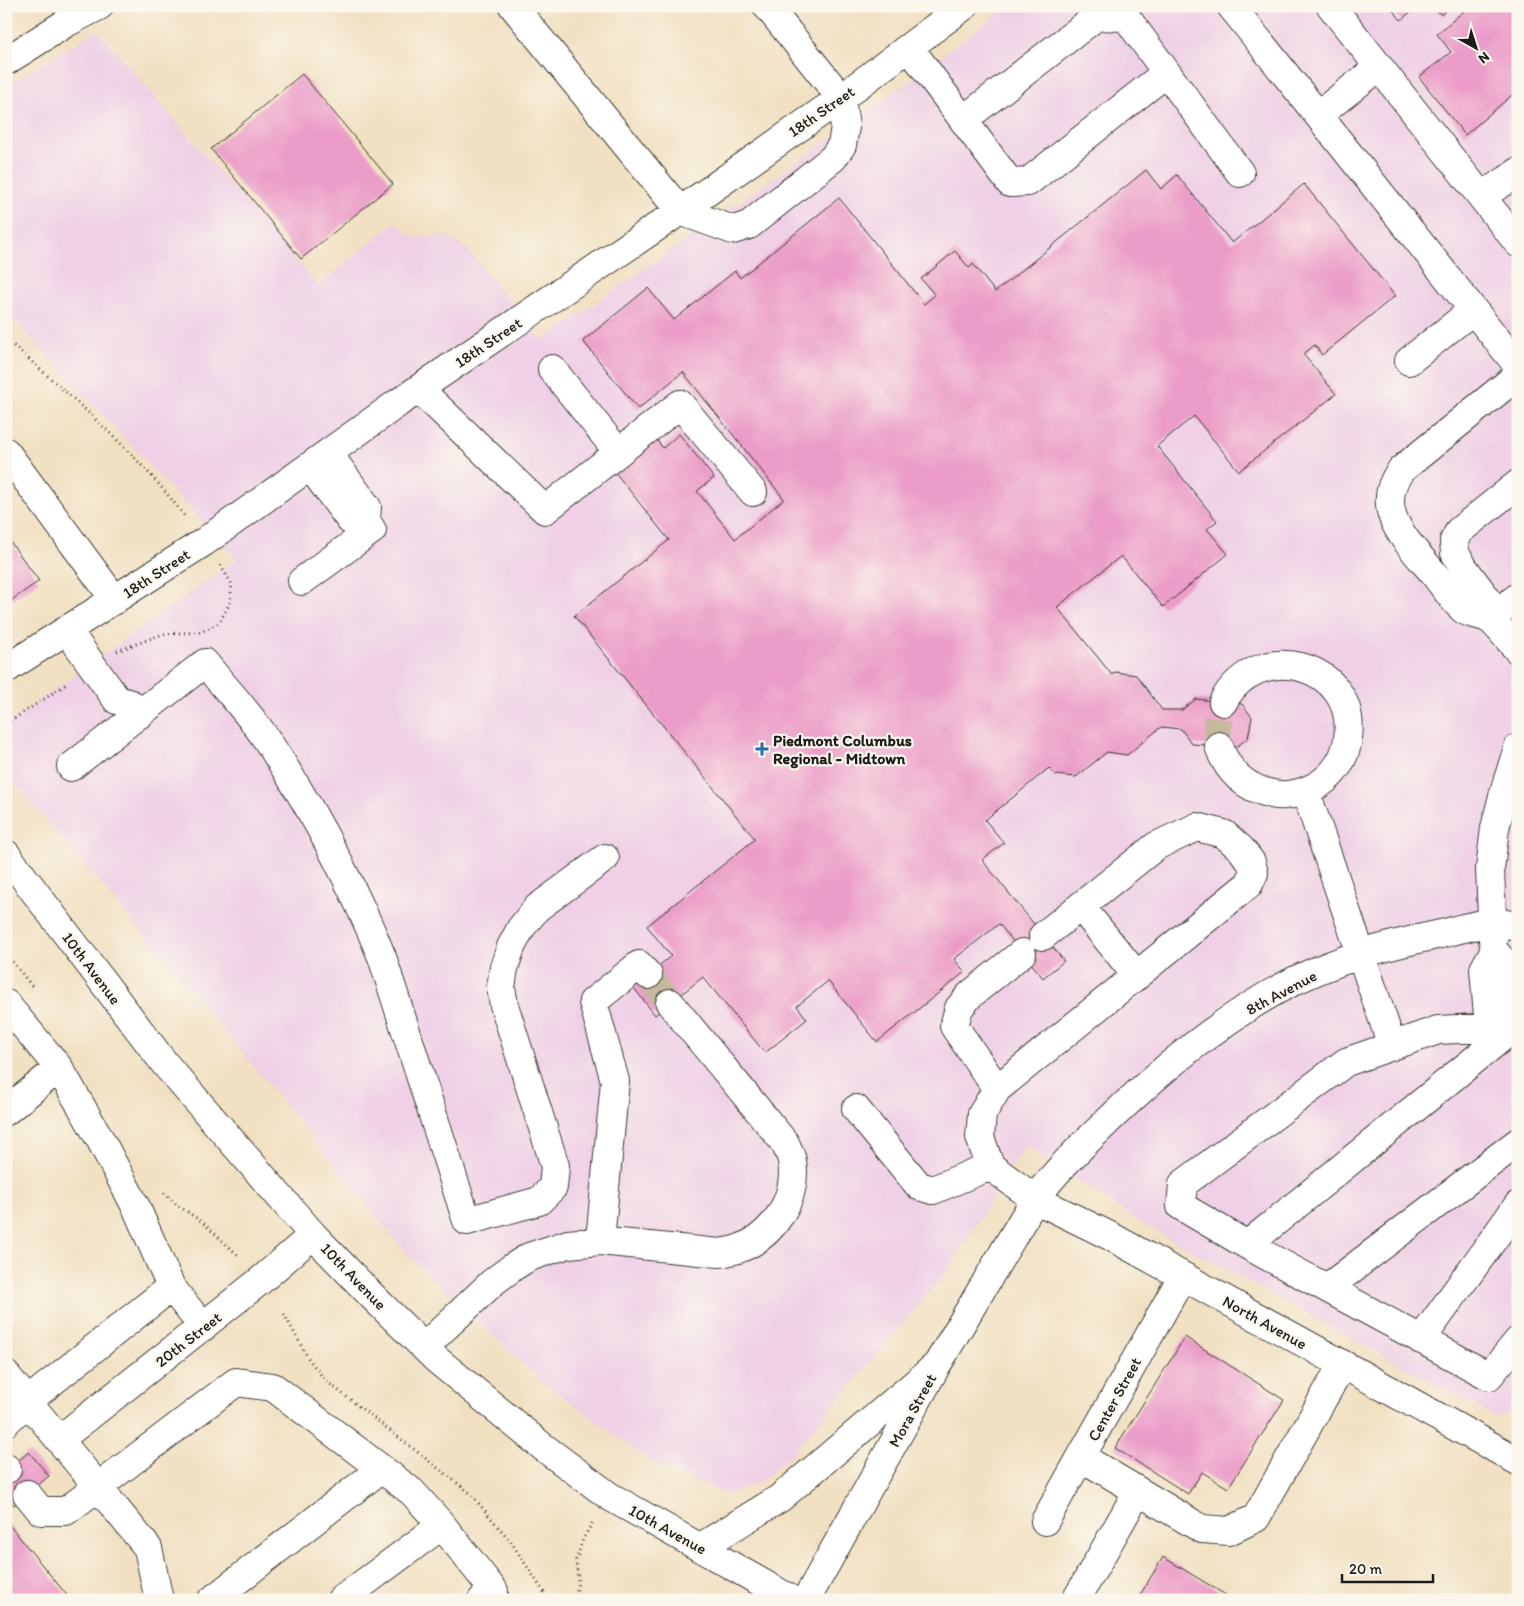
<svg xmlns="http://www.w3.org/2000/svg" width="1524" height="1606" font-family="Itim,sans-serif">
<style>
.built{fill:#efd0e6}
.building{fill:#eb9cc8}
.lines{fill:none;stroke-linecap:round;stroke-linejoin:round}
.minor-tunnel{stroke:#c6b9a0;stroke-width:28;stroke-dasharray:28 14;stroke-linecap:butt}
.minor-casing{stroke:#3c3935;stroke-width:30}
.major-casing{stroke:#3c3935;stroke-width:30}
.path{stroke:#3c3935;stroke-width:3;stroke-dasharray:1 4;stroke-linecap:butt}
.minor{stroke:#fff;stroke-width:28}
.major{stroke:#fff;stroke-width:28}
.poi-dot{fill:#1f6fb2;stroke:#fbf7ec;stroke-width:2}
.labels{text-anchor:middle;stroke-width:4.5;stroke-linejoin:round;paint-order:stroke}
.street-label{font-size:16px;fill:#1c1c1c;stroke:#fbf7ec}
.poi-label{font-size:16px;font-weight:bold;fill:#1c1c1c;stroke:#fbf7ec;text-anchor:start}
</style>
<rect width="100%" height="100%" fill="#fbf7ec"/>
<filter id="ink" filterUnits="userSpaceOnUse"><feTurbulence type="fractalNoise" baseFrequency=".02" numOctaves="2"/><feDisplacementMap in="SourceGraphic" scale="10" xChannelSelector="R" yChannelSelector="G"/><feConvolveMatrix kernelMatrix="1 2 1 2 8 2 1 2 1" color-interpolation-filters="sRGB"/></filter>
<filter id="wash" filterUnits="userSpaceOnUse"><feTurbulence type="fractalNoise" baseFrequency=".0096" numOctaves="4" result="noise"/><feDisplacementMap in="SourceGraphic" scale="20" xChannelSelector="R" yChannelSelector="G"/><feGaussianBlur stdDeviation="1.12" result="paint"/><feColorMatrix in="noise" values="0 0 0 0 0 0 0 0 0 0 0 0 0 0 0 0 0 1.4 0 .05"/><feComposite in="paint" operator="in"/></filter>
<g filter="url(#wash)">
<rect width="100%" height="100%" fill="#f1e0c1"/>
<path class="built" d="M1007,6h511v1406l-22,5 -362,-198 -108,-74 -82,130 -153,180 -30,26 -34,14 -77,-34 -113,-84 -129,-122 -211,-258 -191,-224v-48l231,-166 -231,-248v-225l91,-56 221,256 77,-64 18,15 33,-1 21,13 75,92 338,-238z"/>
<g id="blocks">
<path class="building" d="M1389,6h29l-17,14z
M1434,6h18l-11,9z
M1470,6h48v84l-53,45 -46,-58 32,-25 -14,-18z
M302,74l91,110 -92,75 -90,-110z
M1146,170l15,19 16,-14 55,68 72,-59 91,112 -73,59 -7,-10 -12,9 33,40 -97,77 -45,-55 -37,30 60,75 -10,8 21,25 -65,53 -42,-51 -64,51 55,68 3,-3 21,3 26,35h20l14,-11 46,5 10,13 -4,21 -12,9 -44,-3 -11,-15 -20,-2 -34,28 -20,-3 -31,25 -21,-2 -6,-7 -64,52 19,23 -22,17 82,101 -21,17 -44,-54 -45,35 11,13 -88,70 -49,-61 -31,25 10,13 -42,34 -62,-76 -48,38 -22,-28 38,-31 -24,-30 108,-87 -181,-223 95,-76 -55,-69 41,-33 8,10 16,-14 35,44 -17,13 38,48 49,-40 -101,-127 -45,37 -55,-68 65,-53 26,32 61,-49 5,7 99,-80 85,106 11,-9 -14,-16 34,-28 14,17 4,-4 22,28z
M6,536l33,45 -33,23z
M1185,1337l99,63 -56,88 -26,-16 -14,22 -73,-46z
M29,1452l20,24 -35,29 -8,-10v-25z
M6,1521l64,78 -1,1h-63z
M1163,1557l71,43h-97z"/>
</g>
</g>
<g filter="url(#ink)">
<use href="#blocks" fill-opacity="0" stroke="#3c3935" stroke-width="1"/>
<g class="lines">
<path class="minor-tunnel" d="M1219,746c-3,-15 -2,-30 4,-44
M648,975l22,28"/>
<g class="minor-casing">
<path id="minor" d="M513,6l167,205 53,19 16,-5 84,-67 9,-13 3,-18 -4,-29 -74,-92
M1231,6l287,360
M1331,6l187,237
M909,47l101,136 18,-1 138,-109
M6,61l60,-38 33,-17
M1318,115l61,-48
M963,120l134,-104 29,1 114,156
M1481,196l26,-16 11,-8
M1409,361l64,-51
M552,369l66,83
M1518,375l-117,95c-31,41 9,74 34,105 6,8 22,31 29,35 7,5 18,4 25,9 7,4 22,24 29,31
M419,389l126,121 135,-106 73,88
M6,452l109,148
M310,466l40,54 16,1
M302,581l70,-51 -6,-9 1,-14 -39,-54
M1489,619l-2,-20 -23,-31 -9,-15 -1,-12 5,-10 59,-47
M1489,619l29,-22
M67,630l50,70 14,4 9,10
M6,669l198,-127 194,-139 282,-192 161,-113 123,-92
M1219,746c8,25 26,42 53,48 18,4 39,-3 53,-14 13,-11 21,-26 23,-42 10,-74 -90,-102 -125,-36
M71,767l134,-104c20,25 44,50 62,77 45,68 84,141 115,217l85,264 72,-20 14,-14 2,-21 -51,-161 -3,-18 3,-19 7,-21 10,-19 16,-20 68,-50
M1306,792l86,254
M1081,907l56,69
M1043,936l113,-90 41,-19 27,7 17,15 10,13 3,11 -5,11 -252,205 -15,25 -2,23 10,29 45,33 75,37 408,225
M1493,940l-3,-71 5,-41 9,-36 14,-44
M6,1004l53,64
M1518,1026l-80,4 -92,32 -163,122 -2,22 66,39 242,131 29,-35
M997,1089l-43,-63 5,-18 11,-13 52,-42
M856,1109l63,77 14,4 57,-24
M6,1111l53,-43 41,71 36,68 35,80 -143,114 -22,21
M600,1241l15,-160 -22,-79 46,-37 9,10
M1247,1245l269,-219 -8,-60 -14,-15 -10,18 5,58
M171,1287l32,40
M1327,1288l191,-146
M1421,1340l97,-135
M424,1347l69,-65 20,-15 16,-10 39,-13 32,-3 119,12c6,-1 13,-2 19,-4 36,-13 60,-51 54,-88 -1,-6 -5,-13 -7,-18l-115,-140
M6,1375l92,112 -32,24h-25l-14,-17
M60,1439l200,-158 53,-46
M1081,1457l57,34
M6,1468l1,1
M1045,1521l137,-244
M159,1600l-11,-52 -50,-61 138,-105 37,5 139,105 30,33
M212,1600l169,-131
M341,1600l101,-75 52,66 -12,9
M806,1600l131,-235 98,-166c23,-31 49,-55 77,-82 55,-53 116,-103 184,-137 42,-20 92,-35 136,-44 19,-4 41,-12 60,-13 8,-1 17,2 26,3
M1076,1600l62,-109 64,38 27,2 27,-13 86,-153"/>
</g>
<g class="major-casing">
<path id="major" d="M6,854l159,210 148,171 61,63 63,62 106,87 66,49 183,104
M701,1547l79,-49 157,-133"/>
</g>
<path class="path" d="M6,339c63,56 129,111 180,179
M117,651l46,-17 38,-2 18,-9 11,-20 2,-19 -12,-19
M6,724l62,-41
M6,954l26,32
M164,1193l13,12 24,16 38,35
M284,1314l24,44 17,22 145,113 41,49 38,58
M575,1600l3,-18 -2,-22 7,-21 11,-19"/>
<use href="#minor" class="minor"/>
<use href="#major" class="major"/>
</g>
</g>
<path class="poi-dot" d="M759.5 741.5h5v5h5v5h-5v5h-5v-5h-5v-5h5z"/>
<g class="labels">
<g class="street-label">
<text transform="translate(821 111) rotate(-35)" y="6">18th Street</text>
<text transform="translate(488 342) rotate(-34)" y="6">18th Street</text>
<text transform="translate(156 573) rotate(-33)" y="6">18th Street</text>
<text transform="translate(92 968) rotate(53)" y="6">10th Avenue</text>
<text transform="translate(1281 992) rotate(-28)" y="6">8th Avenue</text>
<text transform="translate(354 1276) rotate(46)" y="6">10th Avenue</text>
<text transform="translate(1265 1322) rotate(29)" y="6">North Avenue</text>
<text transform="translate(188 1339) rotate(-38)" y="6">20th Street</text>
<text transform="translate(1114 1399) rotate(-61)" y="6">Center Street</text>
<text transform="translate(912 1410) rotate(-61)" y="6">Mora Street</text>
<text transform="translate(668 1529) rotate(29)" y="6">10th Avenue</text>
</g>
<g class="poi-label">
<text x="773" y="746">Piedmont Columbus<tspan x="773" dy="18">Regional - Midtown</tspan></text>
</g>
</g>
<rect width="1524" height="1606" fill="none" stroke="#fbf7ec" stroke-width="25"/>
<g transform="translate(1476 48) rotate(141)" stroke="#fbf7ec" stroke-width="4" paint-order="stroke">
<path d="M0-4L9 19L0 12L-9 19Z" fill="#1c1c1c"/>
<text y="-8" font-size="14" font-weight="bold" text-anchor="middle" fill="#1c1c1c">N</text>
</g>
<path d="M1342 1574v8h91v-8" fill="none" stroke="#1c1c1c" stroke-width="2.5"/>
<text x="1349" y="1574" font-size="15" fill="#1c1c1c" stroke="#fbf7ec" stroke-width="4" paint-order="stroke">20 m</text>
</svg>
